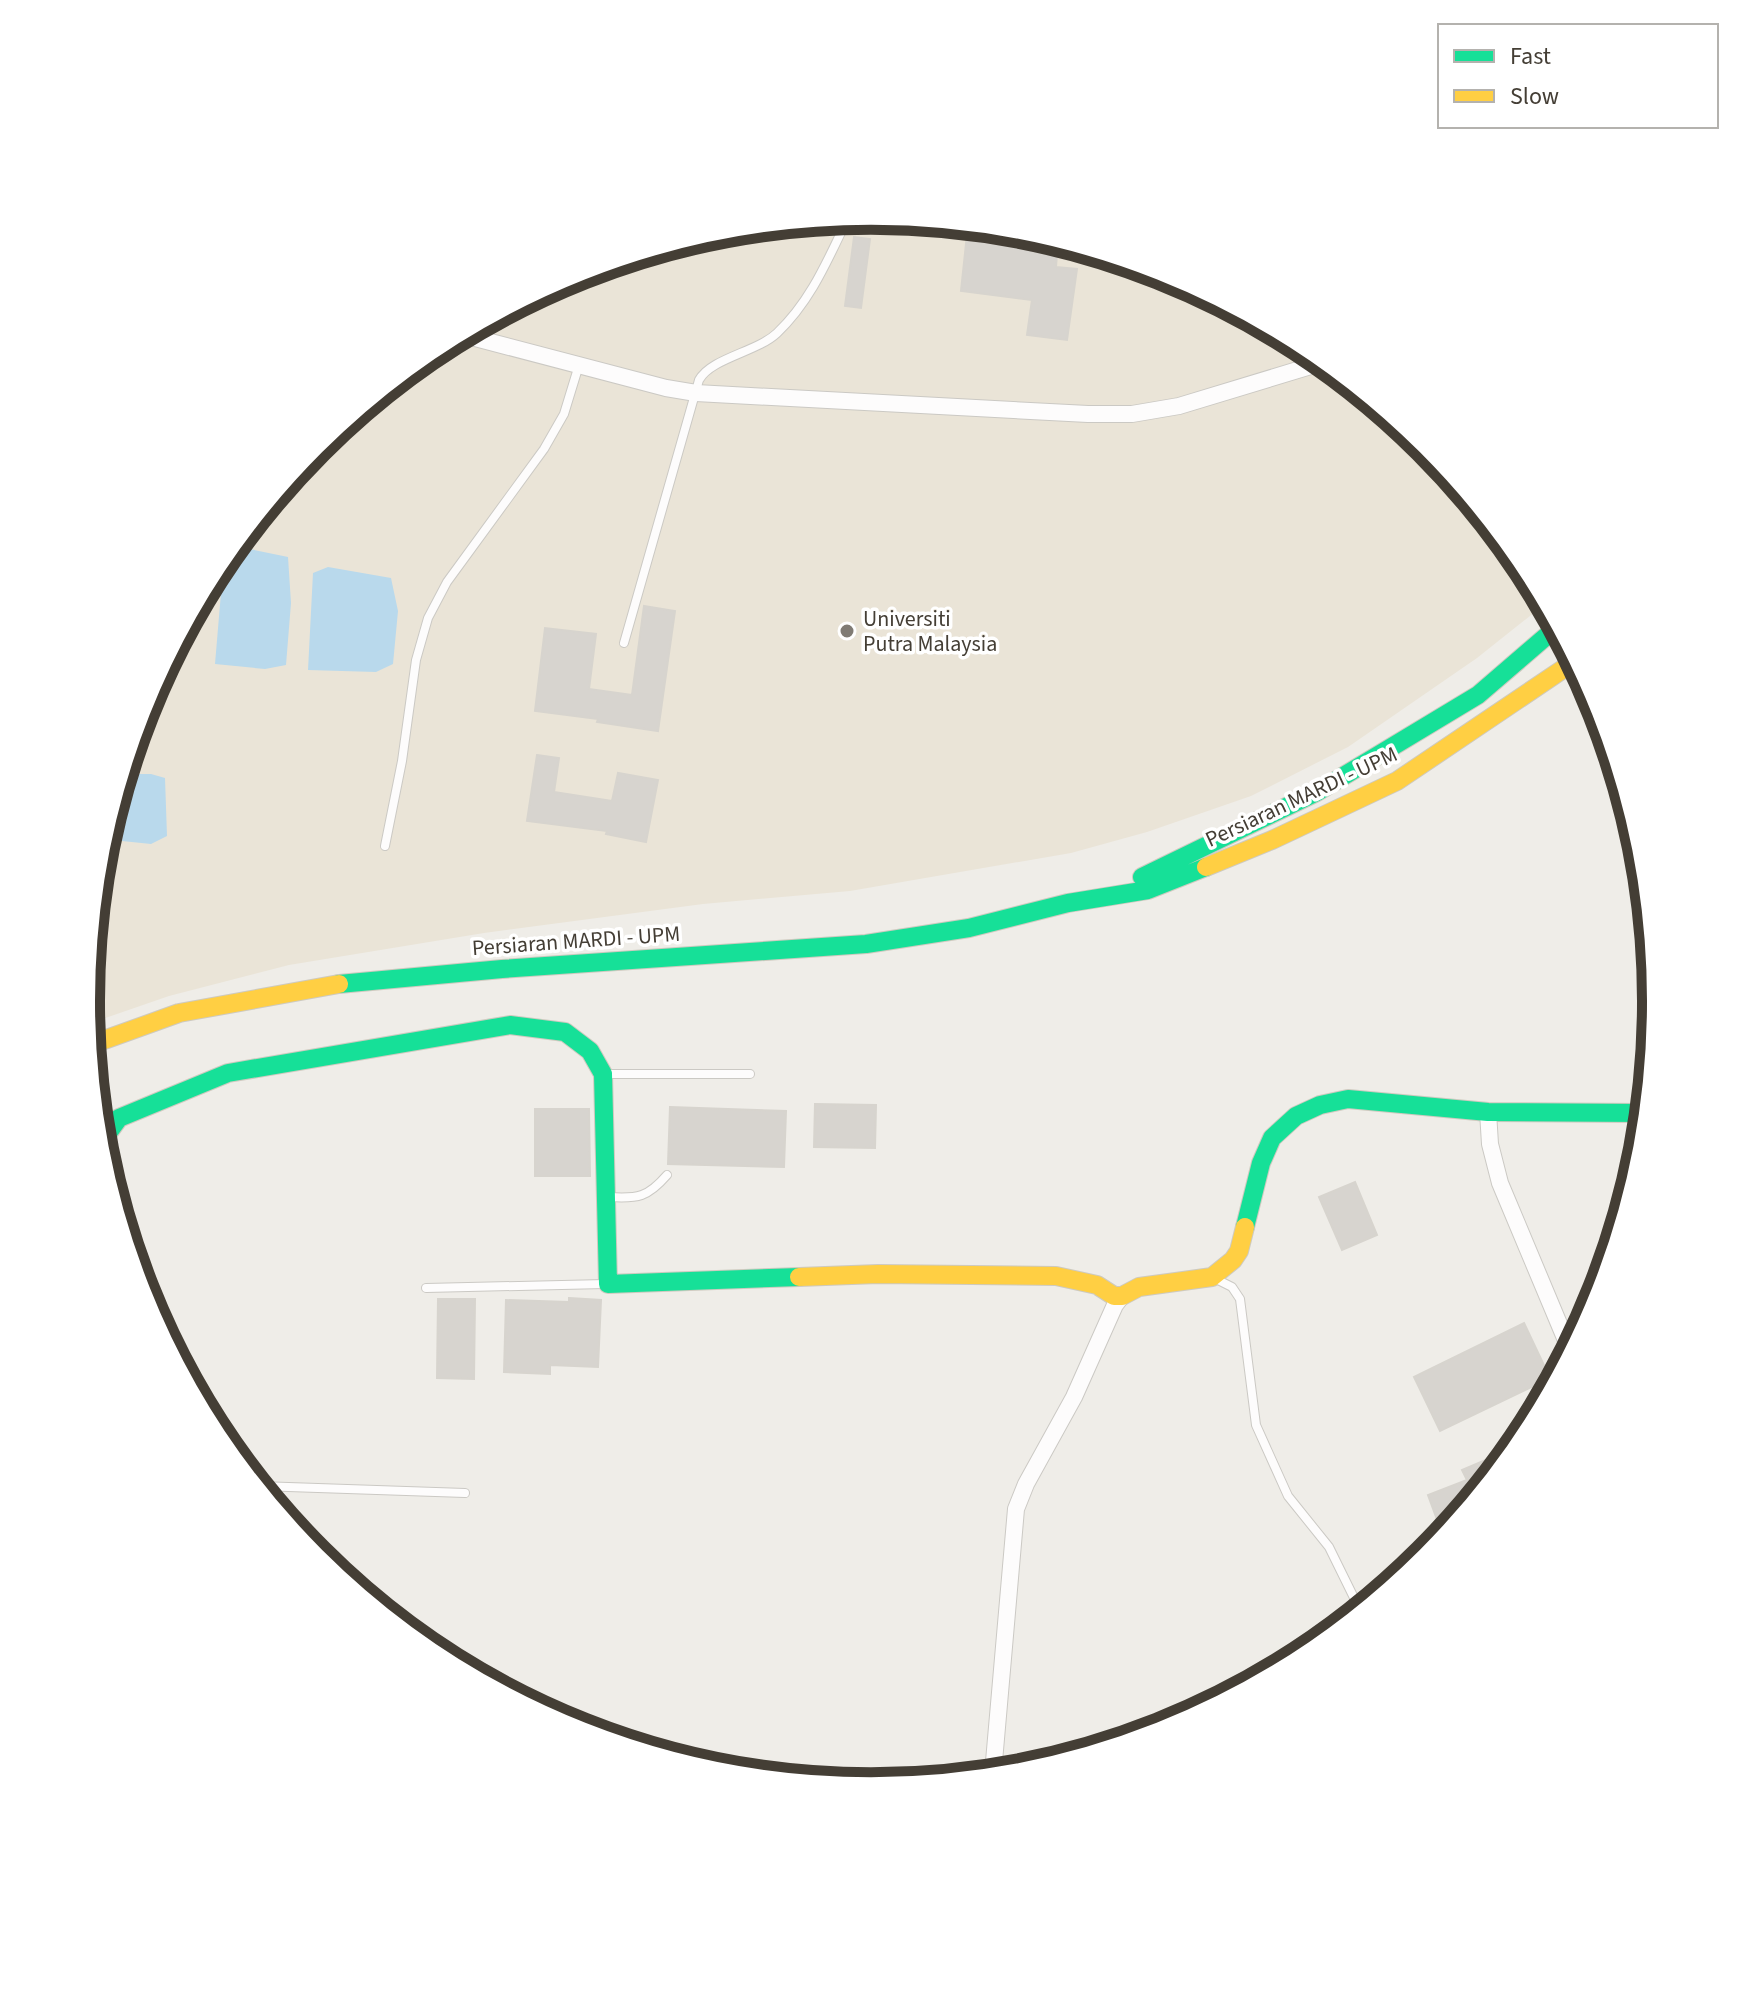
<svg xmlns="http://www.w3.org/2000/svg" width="1742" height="2001" font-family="'Source Sans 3',sans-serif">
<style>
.education{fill:#eae4d7}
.water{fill:#b9d9ec}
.building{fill:#d7d4cf;stroke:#d7d4ce;stroke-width:2}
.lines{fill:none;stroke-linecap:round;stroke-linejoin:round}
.lane-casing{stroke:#cbc9c4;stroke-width:10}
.street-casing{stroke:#cbc9c4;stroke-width:18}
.fast-casing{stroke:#cecabf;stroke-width:20}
.slow-casing{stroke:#cecabf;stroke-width:20}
.lane{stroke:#fdfcfc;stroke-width:8}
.street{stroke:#fdfcfc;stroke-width:16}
.fast{stroke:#16e098;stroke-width:18}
.slow{stroke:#ffcf43;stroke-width:18}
.poi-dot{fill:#807b74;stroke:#fff;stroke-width:3}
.labels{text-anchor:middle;stroke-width:7;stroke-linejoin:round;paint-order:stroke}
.poi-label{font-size:22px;fill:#443e35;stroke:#fff;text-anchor:start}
.street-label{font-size:22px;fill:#443e35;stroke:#fff}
.rim{fill:none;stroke:#443e35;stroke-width:10}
</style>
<rect width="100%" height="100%" fill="#efede8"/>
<path class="education" d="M871,216l154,15 147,44 135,73 119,98 98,119 21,39 -68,54 -129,89 -97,49 -104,36 -76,21 -221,38 -147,13 -219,29 -195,32 -120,31 -81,28 -2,-24 15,-153 45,-147 73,-136 97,-119 119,-97 136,-73 147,-44z"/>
<path class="water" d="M240,547l48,10 3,46 -5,62 -21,4 -50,-5 9,-107 6,-7z
M328,567l63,11 7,33 -5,53 -17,8 -68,-2 5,-97z
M135,774h16l14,4 2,58 -16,8 -29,-3 6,-62z"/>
<path class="building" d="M968,225l57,6 33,10 -2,26 21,2 -10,71 -40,-5 5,-35 -71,-9z
M854,237l16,2 -9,69 -16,-2z
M644,606l31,5 -17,120 -61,-9 1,-3 -63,-8 10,-83 51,6 -7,55 43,6z
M537,755l22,3 -5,34 58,9 6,-28 40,7 -12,62 -40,-8 1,-3 -80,-10z
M815,1104l61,1 -1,43 -61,-1z
M670,1107l116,4 -2,56 -116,-3z
M535,1109h54l1,67h-55z
M1355,1182l22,53 -35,15 -23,-53z
M569,1298l32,2 -3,67 -48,-2v9l-46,-2 2,-72 63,2z
M438,1299h37l-1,80 -37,-1z
M1524,1323l26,55 -110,53 -26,-54z
M1514,1448l-57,69 -18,8 -11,-30 39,-15 -5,-10z"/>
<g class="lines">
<g class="lane-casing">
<path id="lane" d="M624,643l75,-263c12,-22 58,-28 78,-47 34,-32 51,-74 71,-115
M385,846l17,-85 14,-101 12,-42 19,-36 97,-133 20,-35 15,-49
M607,1074h143
M609,1197c29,2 39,0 58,-22
M1214,1278l18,9 8,12 16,126 32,71 41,51 31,63
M426,1288l179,-4
M259,1486l206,7"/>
</g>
<g class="street-casing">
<path id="street" d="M460,334l206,54 30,5 392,21h44l47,-8 145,-44
M1488,1112l2,32 10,39 70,167
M993,1773l23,-264 10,-25 48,-87 41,-92 7,-9"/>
</g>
<g class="fast-casing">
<path id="fast" d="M1142,877l175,-85 161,-97 79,-68
M339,984l163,-15 364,-25 103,-16 99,-25 80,-13 58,-23
M100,1144l19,-26 109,-45 282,-48 55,7 25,19 13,23 5,210 191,-7
M1245,1227l16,-64 11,-25 24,-22 24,-11 28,-6 140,13 157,1"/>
</g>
<g class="slow-casing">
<path id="slow" d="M1206,867l66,-27 125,-59 178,-120
M90,1045l89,-32 160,-29
M799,1277l79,-3 178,2 41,9 17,11h8l17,-9 73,-10 21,-17 6,-9 6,-24"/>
</g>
<use href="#lane" class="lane"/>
<use href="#street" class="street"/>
<use href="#fast" class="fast"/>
<use href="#slow" class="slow"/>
</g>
<circle class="poi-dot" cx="847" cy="631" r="8"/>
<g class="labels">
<g class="poi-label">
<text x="863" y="626">Universiti<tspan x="863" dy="25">Putra Malaysia</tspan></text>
</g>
<g class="street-label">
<text transform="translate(1301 796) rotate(-25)" y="8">Persiaran MARDI - UPM</text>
<text transform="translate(576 940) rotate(-4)" y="8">Persiaran MARDI - UPM</text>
</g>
</g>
<path d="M0 0H1742V2001H0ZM100 1001a771 771 0 1 1 1542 0a771 771 0 1 1-1542 0Z" fill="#fff" fill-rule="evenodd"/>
<path class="rim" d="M100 1001a771 771 0 1 1 1542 0a771 771 0 1 1-1542 0Z"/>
<rect x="1438" y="24" width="280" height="104" fill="#ffffff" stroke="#b4b2ae" stroke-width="2"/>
<rect x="1454" y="50" width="40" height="12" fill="#16e098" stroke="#b4b2ae" stroke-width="2"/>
<text x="1510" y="64" font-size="24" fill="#443e35">Fast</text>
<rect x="1454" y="90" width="40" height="12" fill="#ffcf43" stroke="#b4b2ae" stroke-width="2"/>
<text x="1510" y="104" font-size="24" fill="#443e35">Slow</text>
</svg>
